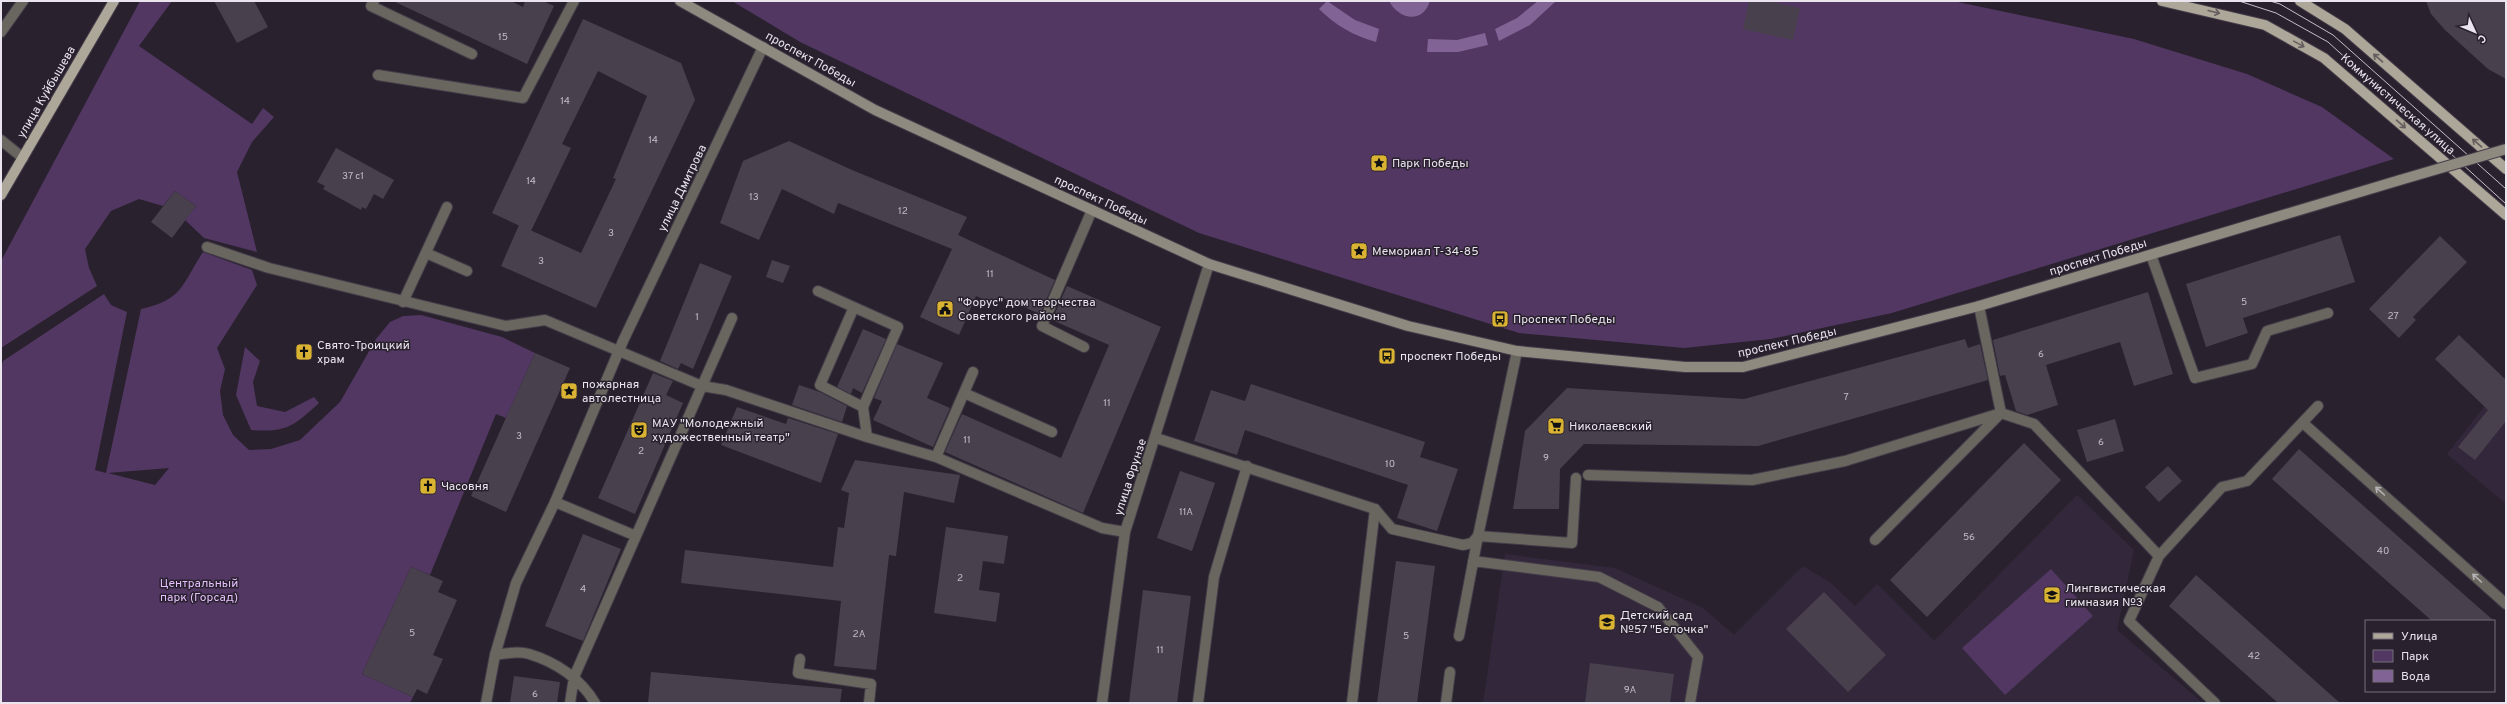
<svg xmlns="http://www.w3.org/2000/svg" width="2507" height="704" font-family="Overpass,sans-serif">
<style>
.built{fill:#33283b}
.green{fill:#513761;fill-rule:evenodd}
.water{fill:#826396}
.building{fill:#49404e}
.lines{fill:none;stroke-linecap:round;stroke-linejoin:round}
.lane-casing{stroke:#443c49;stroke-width:12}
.street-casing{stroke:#443c49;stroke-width:12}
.secondary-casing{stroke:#443c49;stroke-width:12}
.primary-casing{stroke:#443c49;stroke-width:12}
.lane{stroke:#68665e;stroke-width:10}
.street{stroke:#68665e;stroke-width:10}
.secondary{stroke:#8e8a7f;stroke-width:10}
.primary{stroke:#aca798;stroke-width:10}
.tram{stroke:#c4bfc9;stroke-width:1}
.secondary-bridge-casing{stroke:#443c49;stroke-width:12;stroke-linecap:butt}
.secondary-bridge{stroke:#8e8a7f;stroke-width:10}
.oneway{stroke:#645d5e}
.oneway2{stroke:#b5b2b4}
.labels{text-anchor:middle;stroke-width:3;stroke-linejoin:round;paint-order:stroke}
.number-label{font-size:10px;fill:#c1bbc5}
.street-label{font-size:12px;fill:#e9e4ed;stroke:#29212e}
.poi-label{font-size:12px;fill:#e9e4ed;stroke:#29212e;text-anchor:start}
.park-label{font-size:12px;fill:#e4bffc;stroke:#29212e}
</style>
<rect width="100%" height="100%" fill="#29212e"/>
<path class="built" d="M2506,379v125l-59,-50z
M2077,495l57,55 -17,80 86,73h-720l22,-149 110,14 88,40 31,27 69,-69 28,17 24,23 22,-22 57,57z"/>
<path class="green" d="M140,1h32l-33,45 113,78 11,-16 11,9 -22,25 -15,30 20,80 -53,-14 -19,-18 11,-14 -21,-15 -12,15 -24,-7 -28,12 -26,38 4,19 8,18 -96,62v-87z
M732,1h1221l181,38 113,35 75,33 72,52 -502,154 -121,26 -87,9 -165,-15 -320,-100 -399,-191z
M203,252l49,18 5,15 -40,63 8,21 -5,22 3,24 10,20 16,15 22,-1 29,-9 40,-38 36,-63 14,-17 13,-6 18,-1 81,22 33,16 -29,65 -10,-4 -66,161 -19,-8 -49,107 51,23 -3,6h-409v-334l2,-8 101,-67 7,11 16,7 -32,158 11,3 35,-164c42,-9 41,-25 62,-57zM169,468l-14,17 -47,-12z
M245,347l15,14 -7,21 4,24 28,6 29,-15 5,6c-24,22 -32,30 -68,27l-15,-35z
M2051,569l42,47 -88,79 -43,-47z"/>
<path class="water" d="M1327,1l28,19 24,9 -3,13c-22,-6 -41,-17 -57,-33z
M1389,1h41c-7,23 -31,19 -41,0z
M1538,1l17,1 -25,23 -31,16 -4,-12 22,-11z
M1485,33l3,12 -30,7h-31l1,-13 29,1z"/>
<path class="building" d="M214,1h40l14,26 -31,16z
M393,1h118l12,6 2,-6h18l11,5 -27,58z
M1749,1h18l33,7 -7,32 -50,-11z
M2426,1h80v78l-18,-10 -43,-39 -14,-16z
M583,19l98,44 14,37 -99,208 -95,-42 18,-41 62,28 35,-74 -3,-1 34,-82 -49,-25 -36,73 9,4 -40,83 -39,-18z
M789,141l63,29 115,47 -9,18 97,45 -15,34 -41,-18 -4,9 -19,-9 -17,39 -39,-18 32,-68 -114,-46 -4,11 -52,-25 -23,51 -39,-17 23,-62z
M336,148l58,32 -11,19 -9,-5 -8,15 -4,-2 -1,3 -38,-21 2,-3 -8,-4z
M175,191l21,15 -24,32 -21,-16z
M2340,235l15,47 -112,36 5,15 -42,14 -20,-63z
M2440,236l27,26 -54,55 3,3 -17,18 -30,-29z
M772,260l18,6 -7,17 -17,-6z
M700,263l32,13 -39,93 -12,-6 -3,6 -18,-8z
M1067,286l94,41 -78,186 -138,-61 17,-38 99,44 48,-113 -57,-25z
M2148,292l25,82 -39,12 -14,-44 -74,23 12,40 -31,10 -11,-4 -11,-36 -5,1 -7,-36z
M863,329l23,10 -24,54 -9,-5 -2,6 -14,-7z
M2459,335l47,45v41l-31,39 -17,-13 30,-37 -53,-51z
M1965,339l3,9 12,-4 8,36 -230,66 -174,-2 -24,25 -1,40h-46l12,-78 42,-43 177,11z
M897,344l46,19 -16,35 23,10 -17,39 -60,-27 9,-19 -8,-3z
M535,353l35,15 -64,144 -35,-16z
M653,373l20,8 -7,14 17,8 -48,111 -37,-16z
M1251,384l174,58 -5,15 38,12 -21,62 -40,-13 11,-33 -163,-55 -8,25 -43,-14 17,-51 34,11z
M799,385l21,7 27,14 -5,16 -50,-17z
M737,407l49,17 2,-6 50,16 -17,49 -100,-38z
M2115,419l9,32 -37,11 -10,-32z
M2024,443l37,37 -134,137 -37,-37z
M2299,449l195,172h-62l-160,-142z
M855,460l105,15 -6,28 -50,-11 -8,64 -7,-1 -13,115 -42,-4 7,-65 -160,-18 4,-33 148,17 5,-40 6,1 5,-35 -8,-3z
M2168,466l14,15 -23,21 -14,-15z
M1180,471l35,12 -23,68 -35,-13z
M946,527l62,9 -4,28 -21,-3 -4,29 21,3 -4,29 -62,-9z
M583,534l38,15 -38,92 -38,-15z
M1396,561l39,5 -18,137h-40z
M411,567l32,14 -5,11 19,8 -24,55 10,4 -16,35 -10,-5 -4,8 -51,-23z
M2196,575l144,128h-62l-109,-97z
M1143,590l48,6 -14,107h-48z
M1824,592l62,63 -38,37 -62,-63z
M1590,663l84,11 -4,29h-85z
M651,672l191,17 -2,14h-192z
M514,676l46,6 -3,21h-47z"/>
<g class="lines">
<g class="lane-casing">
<path id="lane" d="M374,1l-3,5 101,48
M1,32l22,-31
M378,75l145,23 51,-97
M1,140l22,18
M207,247l62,21 237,58 39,-6 157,66 24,4 141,47 69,20 166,71 23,4
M426,253l41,18
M2151,255l44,123 57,-14 15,-33 61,-18
M818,291l80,36 -35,80 4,30
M403,302l44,-95
M854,307l-34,78 43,22
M1084,347l-42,-21 50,-116
M964,393l88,39
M936,457l37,-85
M1588,475l164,5 93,-19 156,-48
M555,502l81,34
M1875,540l125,-126
M1473,561l126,16 59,30 40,50 -8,46
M1459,636l19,-100 94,7 4,-65
M495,655c11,-2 24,-4 34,-1 27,8 52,25 66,49
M800,659l-2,14 73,11 -2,19
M570,703l4,-26 158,-359
M1198,703l16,-126 33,-111
M1352,703l23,-194"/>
</g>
<g class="street-casing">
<path id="street" d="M1979,306l22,107 33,11 125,132
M2303,423l203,181
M1156,438l219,71 17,20 71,16 9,-2 6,-7 39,-185
M486,703l9,-48 21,-72 39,-81 68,-161 140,-294
M1102,703l23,-171 84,-268
M1446,703l4,-31
M2215,703l-86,-82 30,-65 63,-69 25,-6 71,-75"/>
</g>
<g class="secondary-casing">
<path id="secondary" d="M680,1l195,109 334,154 199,62 109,25 168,16h58l236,-61 421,-126"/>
</g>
<g class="primary-casing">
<path id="primary" d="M2162,1l103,24 59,33 182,157
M2300,1l45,28 161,140
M1,195l113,-194"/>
</g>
<use href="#lane" class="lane"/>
<use href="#street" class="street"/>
<use href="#secondary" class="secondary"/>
<use href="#primary" class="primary"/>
<path class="tram" d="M2239,1l37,12 52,29 178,162
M2270,1l10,3 53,31 173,154"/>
<g class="secondary-bridge-casing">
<path id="secondary-bridge" d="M2400,180l106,-31"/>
</g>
<use href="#secondary-bridge" class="secondary-bridge"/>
</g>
<defs><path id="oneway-shaft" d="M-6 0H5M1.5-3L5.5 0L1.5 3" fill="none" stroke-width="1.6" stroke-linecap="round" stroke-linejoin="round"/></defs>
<g class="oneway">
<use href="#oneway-shaft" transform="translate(2214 12) rotate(14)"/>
<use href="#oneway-shaft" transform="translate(2299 44) rotate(29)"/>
<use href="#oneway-shaft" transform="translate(2378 58) rotate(-139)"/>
<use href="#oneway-shaft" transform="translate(2401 124) rotate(41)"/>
<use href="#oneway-shaft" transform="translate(2477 143) rotate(-139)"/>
</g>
<g class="oneway2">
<use href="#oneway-shaft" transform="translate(2380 491) rotate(-138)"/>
<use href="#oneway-shaft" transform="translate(2477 578) rotate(-138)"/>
</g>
<defs>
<g id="sight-square" transform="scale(0.9)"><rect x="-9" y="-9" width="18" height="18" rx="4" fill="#dab333" stroke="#29212e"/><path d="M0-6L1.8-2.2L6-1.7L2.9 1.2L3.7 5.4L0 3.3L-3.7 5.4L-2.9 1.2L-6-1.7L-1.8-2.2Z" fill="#111"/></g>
<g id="civic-square" transform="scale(0.9)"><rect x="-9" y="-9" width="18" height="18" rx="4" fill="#dab333" stroke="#29212e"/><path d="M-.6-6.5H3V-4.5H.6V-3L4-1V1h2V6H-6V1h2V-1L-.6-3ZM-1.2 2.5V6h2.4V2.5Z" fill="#111"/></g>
<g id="bus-square" transform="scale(0.9)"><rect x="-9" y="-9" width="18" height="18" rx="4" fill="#dab333" stroke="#29212e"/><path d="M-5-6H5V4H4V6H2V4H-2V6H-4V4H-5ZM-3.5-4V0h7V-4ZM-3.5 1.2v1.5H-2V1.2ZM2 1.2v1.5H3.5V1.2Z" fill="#111"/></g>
<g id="church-square" transform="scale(0.9)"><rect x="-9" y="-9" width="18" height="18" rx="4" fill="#dab333" stroke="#29212e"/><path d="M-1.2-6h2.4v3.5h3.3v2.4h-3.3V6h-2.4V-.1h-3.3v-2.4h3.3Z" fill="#111"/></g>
<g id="supermarket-square" transform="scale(0.9)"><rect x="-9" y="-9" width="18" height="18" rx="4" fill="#dab333" stroke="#29212e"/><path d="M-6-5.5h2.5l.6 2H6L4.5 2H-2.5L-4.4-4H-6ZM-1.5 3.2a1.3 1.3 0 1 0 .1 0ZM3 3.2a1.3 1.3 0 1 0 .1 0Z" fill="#111"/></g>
<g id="theatre-square" transform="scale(0.9)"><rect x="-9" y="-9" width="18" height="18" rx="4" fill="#dab333" stroke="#29212e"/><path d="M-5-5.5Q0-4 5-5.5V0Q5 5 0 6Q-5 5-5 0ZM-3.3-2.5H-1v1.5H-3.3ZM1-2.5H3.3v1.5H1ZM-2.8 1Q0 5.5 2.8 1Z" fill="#111"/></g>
<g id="school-square" transform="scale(0.9)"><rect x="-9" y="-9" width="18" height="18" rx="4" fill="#dab333" stroke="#29212e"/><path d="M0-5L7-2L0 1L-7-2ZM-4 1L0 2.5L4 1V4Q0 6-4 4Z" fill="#111"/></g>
</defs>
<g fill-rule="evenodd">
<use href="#sight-square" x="1379" y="163"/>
<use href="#sight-square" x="1359" y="251"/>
<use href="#civic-square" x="945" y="309"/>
<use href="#bus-square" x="1500" y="319"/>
<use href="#church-square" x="304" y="352"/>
<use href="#bus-square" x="1387" y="356"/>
<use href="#sight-square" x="569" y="391"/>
<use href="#supermarket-square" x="1556" y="426"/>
<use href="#theatre-square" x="639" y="430"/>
<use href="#church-square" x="428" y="486"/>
<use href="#school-square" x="2052" y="595"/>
<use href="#school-square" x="1607" y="622"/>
</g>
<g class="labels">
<g class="number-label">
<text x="503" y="40">15</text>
<text x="565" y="104">14</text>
<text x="653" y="143">14</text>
<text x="353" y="179">37 с1</text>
<text x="531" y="184">14</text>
<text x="754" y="200">13</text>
<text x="903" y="214">12</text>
<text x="611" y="236">3</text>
<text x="541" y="264">3</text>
<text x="990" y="277">11</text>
<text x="2244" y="305">5</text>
<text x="2393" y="319">27</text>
<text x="697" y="320">1</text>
<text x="2041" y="357">6</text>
<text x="1846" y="400">7</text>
<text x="1107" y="406">11</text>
<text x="519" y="439">3</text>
<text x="967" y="443">11</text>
<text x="2101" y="445">6</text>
<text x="641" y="454">2</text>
<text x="1546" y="461">9</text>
<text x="1390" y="467">10</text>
<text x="1186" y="515">11А</text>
<text x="1969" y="540">56</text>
<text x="2383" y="554">40</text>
<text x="960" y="581">2</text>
<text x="583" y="592">4</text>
<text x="412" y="636">5</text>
<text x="859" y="637">2А</text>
<text x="1406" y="639">5</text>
<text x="1160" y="653">11</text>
<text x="2254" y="659">42</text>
<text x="1630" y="693">9А</text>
<text x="535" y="697">6</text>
</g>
<g class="street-label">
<text transform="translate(811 59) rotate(29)" y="4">проспект Победы</text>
<text transform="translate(46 92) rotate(-60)" y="4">улица Куйбышева</text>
<text transform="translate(2398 104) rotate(41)" y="4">Коммунистическая улица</text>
<text transform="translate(682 188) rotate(-64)" y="4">улица Дмитрова</text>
<text transform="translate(1101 200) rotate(25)" y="4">проспект Победы</text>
<text transform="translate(2098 257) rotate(-17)" y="4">проспект Победы</text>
<text transform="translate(1787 342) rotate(-13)" y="4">проспект Победы</text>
<text transform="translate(1130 477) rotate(-72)" y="4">улица Фрунзе</text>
</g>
<g class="poi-label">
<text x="1392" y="167">Парк Победы</text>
<text x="1372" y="255">Мемориал Т-34-85</text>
<text x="958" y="306">"Форус" дом творчества<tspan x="958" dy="14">Советского района</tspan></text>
<text x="1513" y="323">Проспект Победы</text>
<text x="317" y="349">Свято-Троицкий<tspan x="317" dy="14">храм</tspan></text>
<text x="1400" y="360">проспект Победы</text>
<text x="582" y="388">пожарная<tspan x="582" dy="14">автолестница</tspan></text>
<text x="652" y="427">МАУ "Молодежный<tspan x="652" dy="14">художественный театр"</tspan></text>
<text x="1569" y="430">Николаевский</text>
<text x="441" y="490">Часовня</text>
<text x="2065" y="592">Лингвистическая<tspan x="2065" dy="14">гимназия №3</tspan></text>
<text x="1620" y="619">Детский сад<tspan x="1620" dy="14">№57 "Белочка"</tspan></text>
</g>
<g class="park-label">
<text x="199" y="587">Центральный<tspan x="199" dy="14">парк (Горсад)</tspan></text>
</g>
</g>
<rect width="2507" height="704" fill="none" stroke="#e9e4ed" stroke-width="4"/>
<rect x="2365" y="620" width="130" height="72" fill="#29212e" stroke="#766f7a"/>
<rect x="2373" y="633" width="20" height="6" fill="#aca798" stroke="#766f7a"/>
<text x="2401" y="640" font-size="12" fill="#e9e4ed">Улица</text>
<rect x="2373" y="650" width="20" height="12" fill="#513761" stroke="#766f7a"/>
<text x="2401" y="660" font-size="12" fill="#e9e4ed">Парк</text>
<rect x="2373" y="670" width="20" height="12" fill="#826396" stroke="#766f7a"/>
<text x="2401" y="680" font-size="12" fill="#e9e4ed">Вода</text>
<g transform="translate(2475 32) rotate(134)" stroke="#29212e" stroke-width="3" paint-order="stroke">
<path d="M0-3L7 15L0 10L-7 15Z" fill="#e9e4ed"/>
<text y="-6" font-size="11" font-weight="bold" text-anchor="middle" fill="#e9e4ed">С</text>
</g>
</svg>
